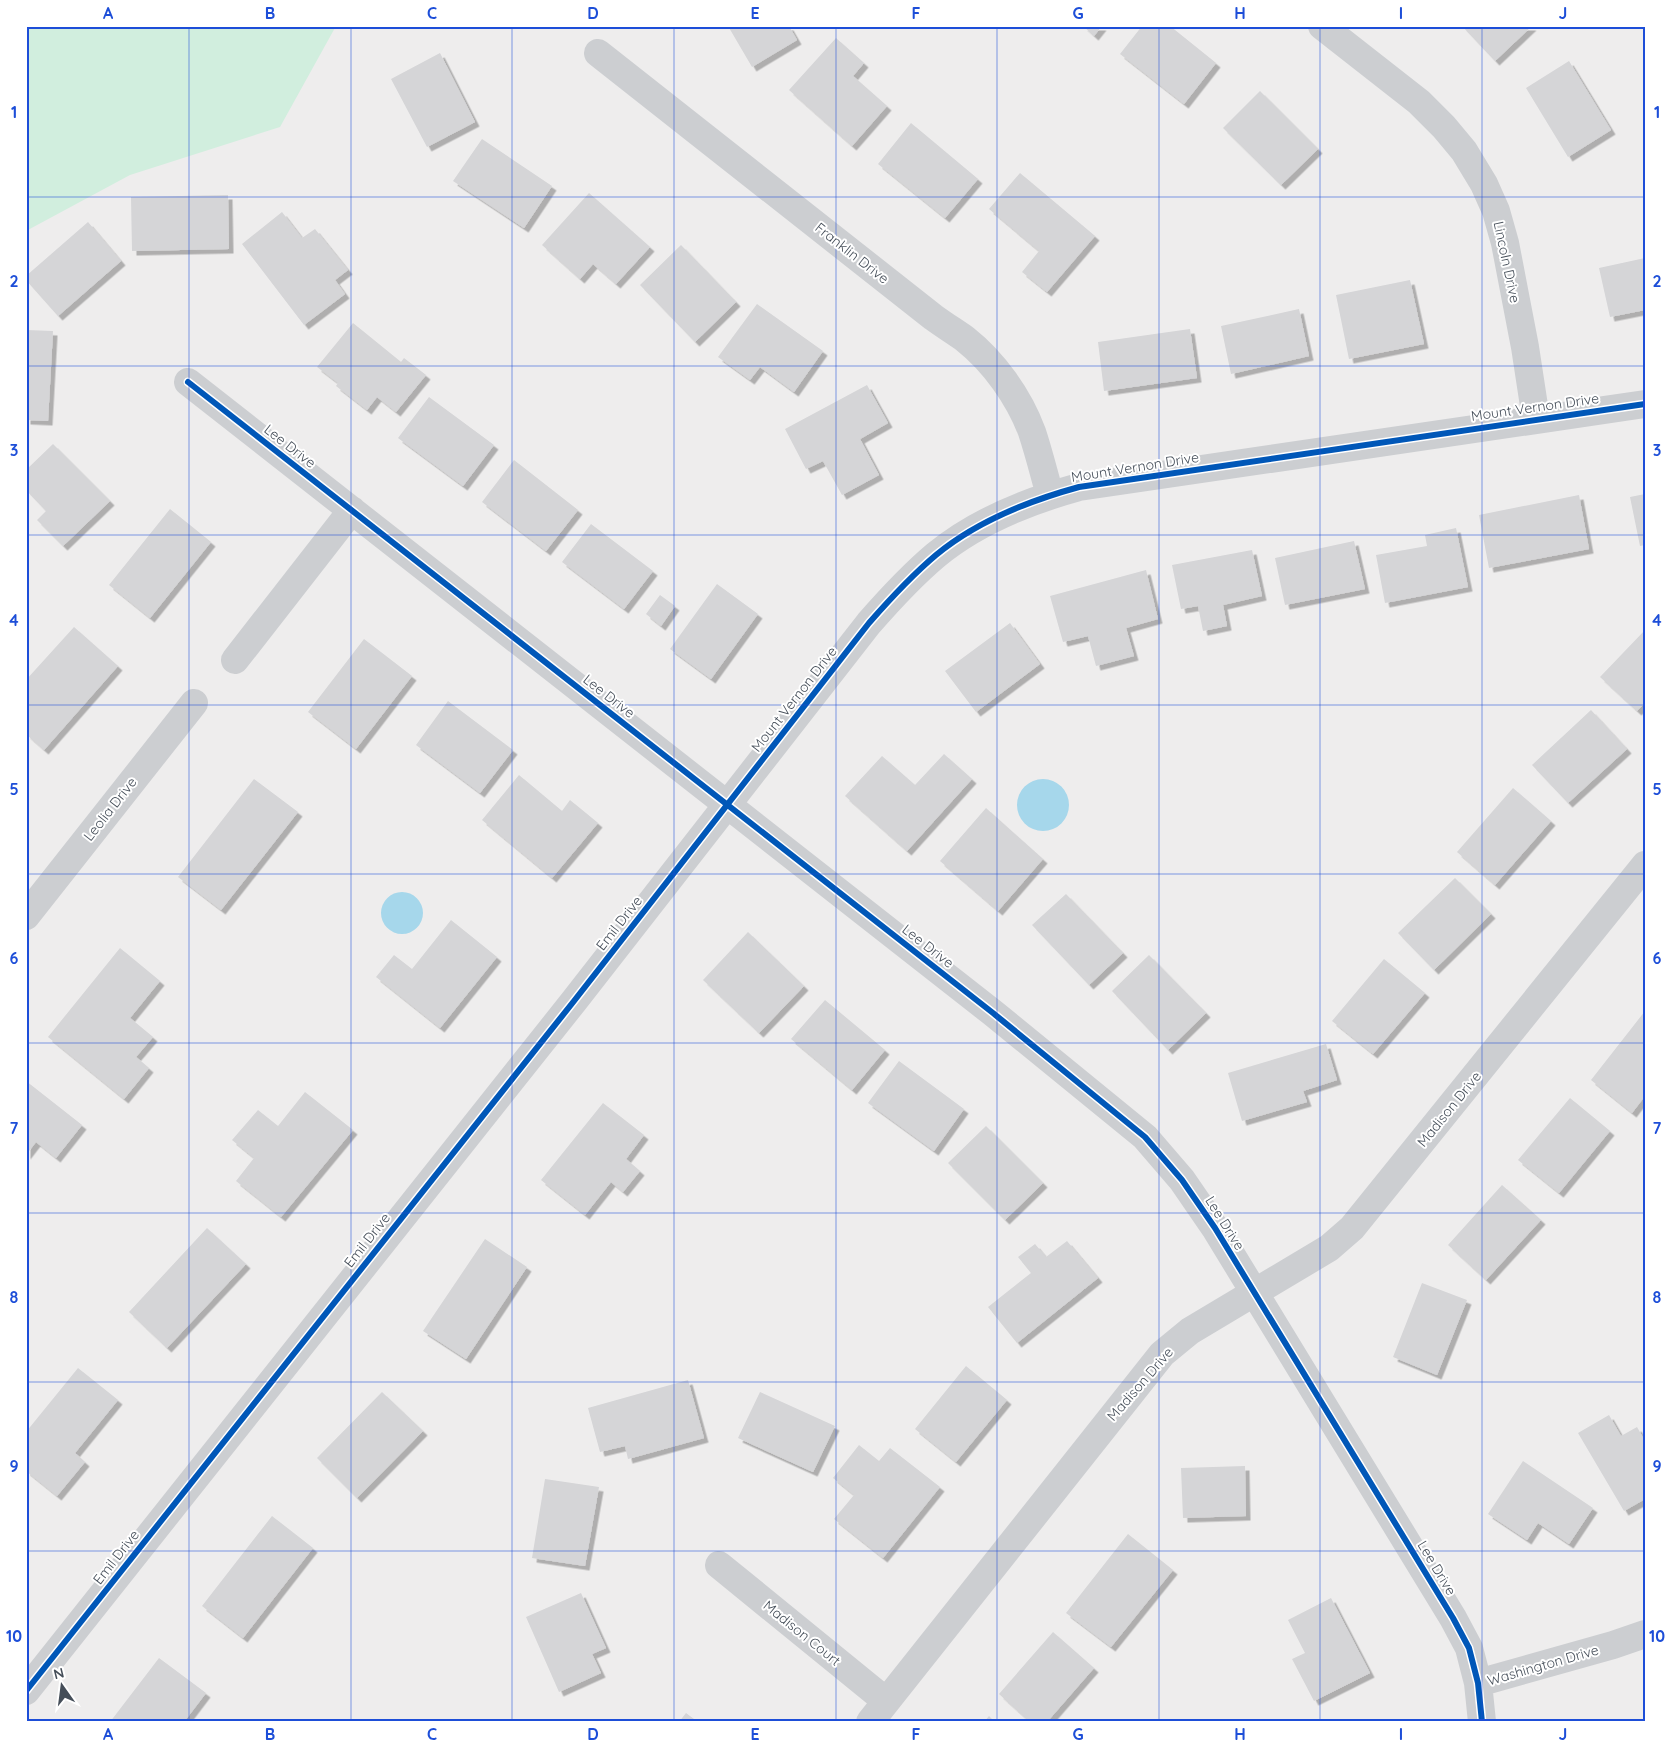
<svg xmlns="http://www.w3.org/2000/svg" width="1671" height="1748" font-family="Quicksand,sans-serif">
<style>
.green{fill:#d1eede}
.water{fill:#a6d7eb}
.building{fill:#d5d5d7;filter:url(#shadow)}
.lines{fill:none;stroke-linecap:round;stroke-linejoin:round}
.minor{stroke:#ccced1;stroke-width:28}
.cycleway-casing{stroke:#fff;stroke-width:9}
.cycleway{stroke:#0057b8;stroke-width:6}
.grid{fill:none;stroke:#1d4ed8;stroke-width:1;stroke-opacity:0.55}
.labels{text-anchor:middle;stroke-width:4;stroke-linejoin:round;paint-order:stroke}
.street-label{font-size:14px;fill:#454e59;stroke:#fff}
.neatline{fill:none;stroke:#1d4ed8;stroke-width:2}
.grid-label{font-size:16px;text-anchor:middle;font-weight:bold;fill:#1d4ed8}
</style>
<defs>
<filter id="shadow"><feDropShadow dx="4.5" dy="4.5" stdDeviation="0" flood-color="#0004"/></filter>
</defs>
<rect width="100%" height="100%" fill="#eeeded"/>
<path class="green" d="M26,26l21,3 6,-3h283l-56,101 -150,48 -104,56z"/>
<path class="water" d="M1017 805a26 26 0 1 1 52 0a26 26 0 1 1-52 0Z
M381 913a21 21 0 1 1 42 0a21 21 0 1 1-42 0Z"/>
<path class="building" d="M728,26h61l8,14 -45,27z
M1083,26h19l-8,10z
M1142,26h28l46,37 -32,41 -64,-50z
M1462,26h70l-37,35z
M836,38l28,25 -11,13 34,30 -35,40 -63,-56z
M440,53l35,69 -48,25 -36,-68z
M1569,61l42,69 -43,27 -42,-69z
M1260,91l58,58 -37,36 -58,-57z
M911,123l67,56 -33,39 -67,-54z
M482,139l70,47 -28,42 -71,-47z
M1020,173l75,63 -48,56 -25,-20 17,-21 -50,-42z
M589,193l61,54 -34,37 -23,-20 -13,15 -38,-34z
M228,195l1,54 -97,2 -1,-54z
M282,212l20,26 13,-9 33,41 -13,10 10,14 -41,31 -62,-81z
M88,222l33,39 -63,55 -32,-36v-4z
M681,245l55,57 -41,40 -55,-57z
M1645,258v52l-35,7 -11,-49z
M1410,280l14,64 -75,15 -13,-64z
M757,304l66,47 -29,41 -34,-25 -10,13 -32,-23z
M1299,309l10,47 -78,18 -10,-48z
M353,323l48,39 3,-4 22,17 -30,37 -19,-15 -10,13 -31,-24 2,-3 -21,-16z
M1190,329l7,49 -93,13 -6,-49z
M26,330l27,1 -5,90 -22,-1z
M867,385l21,38 -28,16 19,36 -37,20 -19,-34 -17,8 -21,-40z
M429,397l65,48 -31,41 -65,-48z
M53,444l57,57 -47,45 -26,-26 9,-9 -20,-21v-20z
M514,460l64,50 -32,41 -64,-49z
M1645,494v51l-5,1 -10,-49z
M1579,495l10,54 -100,19 -10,-53z
M170,509l41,33 -61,76 -41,-33z
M591,524l62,47 -29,38 -62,-47z
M1456,528l12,59 -83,16 -9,-48 51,-9 -2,-11z
M1354,541l11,48 -80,16 -10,-47z
M1252,550l10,46 -39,9 4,21 -24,5 -5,-25 -17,3 -9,-44z
M1146,570l12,49 -32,9 8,28 -38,10 -8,-30 -25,6 -13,-46z
M717,584l41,30 -47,65 -41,-30z
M660,595l15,11 -14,20 -15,-12z
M1010,623l30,41 -64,48 -31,-41z
M74,627l44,39 -74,84 -18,-16v-54z
M1645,630v73l-8,8 -37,-34z
M364,639l48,37 -56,73 -48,-37z
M448,701l65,49 -33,43 -64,-48z
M1591,710l36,39 -59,54 -36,-38z
M944,754l28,25 -65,72 -62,-55 37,-40 33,29z
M519,775l43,36 8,-11 28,23 -46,55 -70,-58z
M254,779l44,33 -77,98 -43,-33z
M1513,788l38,33 -56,64 -38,-33z
M986,808l57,51 -45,52 -58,-50z
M1455,878l36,36 -57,56 -36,-37z
M1066,894l57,59 -34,32 -57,-60z
M451,920l46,37 -57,71 -64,-51 18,-22 18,14z
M748,932l56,54 -45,47 -56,-53z
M120,948l40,33 -30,37 23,19 -17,20 13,11 -25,31 -76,-62z
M1149,955l57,58 -38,37 -56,-59z
M1384,959l41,34 -52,61 -41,-33z
M825,1000l60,50 -33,40 -61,-51z
M1645,1011v85l-13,17 -41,-33z
M1326,1044l11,36 -34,11 4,11 -65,19 -14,-48z
M899,1061l65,48 -30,42 -66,-48z
M26,1081l56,44 -26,33 -20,-16 -10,13z
M305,1092l48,38 -72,87 -45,-36 18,-23 -22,-18 26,-30 20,16z
M1570,1098l40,33 -51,62 -41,-33z
M603,1103l41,32 -18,24 14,12 -17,21 -12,-10 -26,33 -44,-35z
M986,1126l57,57 -38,37 -57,-57z
M1502,1185l39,35 -55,60 -38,-35z
M207,1228l39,36 -79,84 -38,-36z
M485,1239l42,28 -61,92 -43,-28z
M1067,1241l31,37 -81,65 -29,-36 43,-34 -13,-16 17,-13 11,13z
M1422,1283l45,17 -30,75 -44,-18z
M966,1366l41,34 -51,62 -41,-33z
M78,1368l40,32 -43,53 10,9 -28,34 -31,-25v-39z
M688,1380l16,58 -76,21 -3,-13 -25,6 -12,-44z
M382,1392l41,39 -66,67 -40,-40z
M760,1392l75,34 -22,46 -75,-34z
M1609,1415l12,21 16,-9 8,14v58l-21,12 -46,-78z
M859,1445l20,16 11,-13 50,39 -57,71 -49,-39 20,-24 -21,-17z
M1523,1461l70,47 -24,36 -31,-21 -11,17 -39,-26z
M1245,1466l1,50 -63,2 -2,-50z
M545,1479l54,8 -14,79 -53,-8z
M272,1516l41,32 -70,90 -41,-32z
M1128,1534l45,36 -62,77 -45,-34z
M581,1593l25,55 -14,6 9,19 -42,19 -33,-75z
M1331,1598l39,75 -56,28 -22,-42 13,-6 -17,-33z
M1053,1632l41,36 -47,54h-17l-31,-28z
M159,1658l47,35 -22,29h-74z
M686,1713l12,9h-19z
M989,1716l6,6h-11z"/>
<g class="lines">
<path class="minor" d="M1322,26l97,76 25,25 20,24 20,33 12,27 9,32 20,104 11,72
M598,53l335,264c11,8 22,15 32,22 29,23 54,58 67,93 7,21 12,42 18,63
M188,382l805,631 152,124 37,43 33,48 238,390 16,30 9,35 4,39
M235,660l117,-150
M26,916l168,-213
M719,1565l167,136
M1478,1683l135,-38 32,-11
M26,1691l548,-690 295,-378c21,-24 42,-47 67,-68 41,-34 92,-54 143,-68l566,-83
M870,1722l292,-368 28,-23 139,-83 23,-20 293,-363"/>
<g class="cycleway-casing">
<path id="cycleway" d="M188,382l805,631 152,124 37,43 33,48 238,390 16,30 9,35 4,39
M26,1691l548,-690 295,-378c21,-24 42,-47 67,-68 41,-34 92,-54 143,-68l566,-83"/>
</g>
<use href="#cycleway" class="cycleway"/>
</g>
<path class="grid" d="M189,26v1696M351,26v1696M512,26v1696M674,26v1696M836,26v1696M997,26v1696M1159,26v1696M1320,26v1696M1482,26v1696M26,197h1619M26,366h1619M26,535h1619M26,705h1619M26,874h1619M26,1043h1619M26,1213h1619M26,1382h1619M26,1551h1619"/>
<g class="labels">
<g class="street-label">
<text transform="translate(852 253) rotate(38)" y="5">Franklin Drive</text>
<text transform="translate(1507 262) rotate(78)" y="5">Lincoln Drive</text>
<text transform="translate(1535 407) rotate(-8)" y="5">Mount Vernon Drive</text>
<text transform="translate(290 446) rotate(38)" y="5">Lee Drive</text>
<text transform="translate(1135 467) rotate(-9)" y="5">Mount Vernon Drive</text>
<text transform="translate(609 696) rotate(38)" y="5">Lee Drive</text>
<text transform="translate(794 699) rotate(-52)" y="5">Mount Vernon Drive</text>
<text transform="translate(110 809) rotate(-52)" y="5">Leolia Drive</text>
<text transform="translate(619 923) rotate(-52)" y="5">Emil Drive</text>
<text transform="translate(928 946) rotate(38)" y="5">Lee Drive</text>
<text transform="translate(1449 1109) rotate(-51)" y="5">Madison Drive</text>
<text transform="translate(1225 1223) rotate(58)" y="5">Lee Drive</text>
<text transform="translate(367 1240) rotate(-52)" y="5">Emil Drive</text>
<text transform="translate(1140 1384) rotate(-49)" y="5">Madison Drive</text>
<text transform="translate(116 1557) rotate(-52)" y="5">Emil Drive</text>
<text transform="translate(1437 1568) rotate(59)" y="5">Lee Drive</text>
<text transform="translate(802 1633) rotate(39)" y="5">Madison Court</text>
<text transform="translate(1543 1665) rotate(-16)" y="5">Washington Drive</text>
</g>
</g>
<rect width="1671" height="1748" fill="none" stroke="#ffffff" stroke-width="55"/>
<g transform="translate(62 1686) rotate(346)" stroke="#ffffff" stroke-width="4" paint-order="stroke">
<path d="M0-4L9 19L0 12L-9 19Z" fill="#454e59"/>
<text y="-8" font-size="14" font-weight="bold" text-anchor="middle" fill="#454e59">N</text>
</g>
<rect x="28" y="28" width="1616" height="1692" class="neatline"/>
<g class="grid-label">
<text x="108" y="19">A</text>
<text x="270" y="19">B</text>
<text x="432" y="19">C</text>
<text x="593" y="19">D</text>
<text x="755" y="19">E</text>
<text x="916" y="19">F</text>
<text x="1078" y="19">G</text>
<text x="1240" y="19">H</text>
<text x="1401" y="19">I</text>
<text x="1563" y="19">J</text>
<text x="14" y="118">1</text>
<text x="1657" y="118">1</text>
<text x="14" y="287">2</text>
<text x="1657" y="287">2</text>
<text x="14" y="456">3</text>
<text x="1657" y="456">3</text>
<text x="14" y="626">4</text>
<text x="1657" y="626">4</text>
<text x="14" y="795">5</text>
<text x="1657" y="795">5</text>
<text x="14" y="964">6</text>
<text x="1657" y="964">6</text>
<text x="14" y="1134">7</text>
<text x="1657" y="1134">7</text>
<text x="14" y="1303">8</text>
<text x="1657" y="1303">8</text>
<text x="14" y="1472">9</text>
<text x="1657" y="1472">9</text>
<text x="14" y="1642">10</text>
<text x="1657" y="1642">10</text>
<text x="108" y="1740">A</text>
<text x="270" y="1740">B</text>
<text x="432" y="1740">C</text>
<text x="593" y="1740">D</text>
<text x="755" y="1740">E</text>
<text x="916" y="1740">F</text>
<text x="1078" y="1740">G</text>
<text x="1240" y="1740">H</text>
<text x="1401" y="1740">I</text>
<text x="1563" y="1740">J</text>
</g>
</svg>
